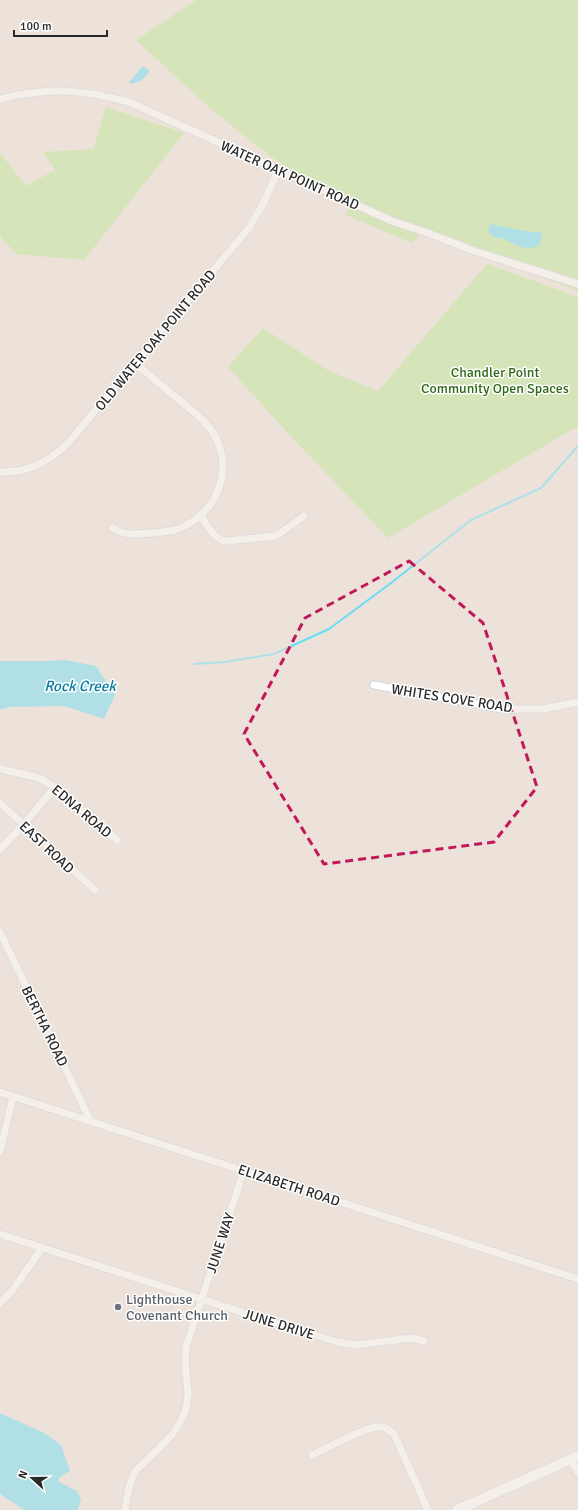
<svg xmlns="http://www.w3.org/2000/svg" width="578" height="1510" font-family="Signika,sans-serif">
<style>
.green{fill:#b8e692}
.water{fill:#66def5}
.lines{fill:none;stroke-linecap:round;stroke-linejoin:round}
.stream{stroke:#66def5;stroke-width:2}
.street-casing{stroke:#cfd5e3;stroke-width:9}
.secondary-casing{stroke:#cfd5e3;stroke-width:12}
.street{stroke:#fff;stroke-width:7}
.secondary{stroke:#fff;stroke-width:10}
.marked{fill:none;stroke:#c2185b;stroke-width:3;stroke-dasharray:8 5;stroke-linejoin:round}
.worship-dot{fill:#6b7280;stroke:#fff;stroke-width:1.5}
.labels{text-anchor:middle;stroke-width:3;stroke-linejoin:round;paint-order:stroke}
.street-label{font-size:14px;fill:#292929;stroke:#fff}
.park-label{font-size:14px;fill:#306916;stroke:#fff}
.worship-label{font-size:14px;fill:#5b616d;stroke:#fff;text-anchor:start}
.water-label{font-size:15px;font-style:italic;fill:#067b9f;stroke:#fff}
</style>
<rect width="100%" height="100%" fill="#ece2d9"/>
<path class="green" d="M196,0h382v291l-156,-59 -10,11 -66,-28 4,-12 -26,-13 3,-5 -31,-12 -26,-17 -58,-46 -76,-70z
M106,107l78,26 -100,127 -68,-6 -16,-18v-83l26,33 29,-16 -12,-18 50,-3z
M487,264l91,33v129l-190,112 -105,-110 -55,-61 35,-39 66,43 49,20z"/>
<path class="water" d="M143,66l6,4v3l-8,8 -10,3 -2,-2z
M491,224l34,7 17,2v4l-3,9 -9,2 -9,-1 -17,-8 -9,-2 -6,-4 -1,-4z
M65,660l31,6 19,29 -11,24 -40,-13 -56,1 -8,3v-49h46z
M0,1413l44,20 17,12 9,26 -11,7v4l18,9 4,9 -3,10h-54l-24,-16z"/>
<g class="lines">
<path class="stream" d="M194,664l30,-2 50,-8 55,-25 62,-46 80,-63 70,-32 37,-42"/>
<g class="street-casing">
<path id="street" d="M0,99c49,-12 81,-10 129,3l263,119 33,11 49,19 104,33
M0,472c26,1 49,-10 68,-29l181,-215 15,-26 14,-32
M201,516c6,9 14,25 26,25l49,-5 28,-20
M113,528c11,8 25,6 38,5 9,-1 19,-1 27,-4 36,-14 55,-53 39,-89 -8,-18 -25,-29 -40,-42 -14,-11 -28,-23 -42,-35
M374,685l130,24h40l34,-7
M0,769l36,8 9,4 15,10 57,49
M0,803l95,87
M0,849l23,-24 32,-38
M0,932l90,188
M0,1092l578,187
M0,1151l13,-54
M0,1234l294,95 44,13 19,3 54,-7 13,3
M0,1303l12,-12 30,-43
M312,1455c16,-7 50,-27 66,-28 7,-1 11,3 16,7l34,76
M571,1459l7,14
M125,1510c2,-14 4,-28 11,-40 22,-21 50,-41 52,-74 0,-17 -5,-30 -2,-49l58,-177"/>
</g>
<g class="secondary-casing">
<path id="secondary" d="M457,1510l121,-54"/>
</g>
<use href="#street" class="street"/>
<use href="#secondary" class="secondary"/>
</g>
<path d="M0 0H578V1510H0ZM409,561l74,62 54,164 -43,55 -170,22 -80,-130 61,-116z" fill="#ece2d9" fill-opacity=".55" fill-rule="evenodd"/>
<path class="marked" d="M409,561l74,62 54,164 -43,55 -170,22 -80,-130 61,-116z"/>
<circle class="worship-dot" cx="118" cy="1307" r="4"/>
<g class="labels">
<g class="street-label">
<text transform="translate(290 175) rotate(24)" y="5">WATER OAK POINT ROAD</text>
<text transform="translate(155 340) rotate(-50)" y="5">OLD WATER OAK POINT ROAD</text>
<text transform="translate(452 698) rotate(9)" y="5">WHITES COVE ROAD</text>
<text transform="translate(82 811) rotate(40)" y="5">EDNA ROAD</text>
<text transform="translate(47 847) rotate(43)" y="5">EAST ROAD</text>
<text transform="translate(45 1026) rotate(64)" y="5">BERTHA ROAD</text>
<text transform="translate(289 1185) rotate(18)" y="5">ELIZABETH ROAD</text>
<text transform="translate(220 1243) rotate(-72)" y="5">JUNE WAY</text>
<text transform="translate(279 1324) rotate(17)" y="5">JUNE DRIVE</text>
</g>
<g class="park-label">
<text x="495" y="377">Chandler Point<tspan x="495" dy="16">Community Open Spaces</tspan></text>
</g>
<g class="worship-label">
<text x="126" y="1304">Lighthouse<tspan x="126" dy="16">Covenant Church</tspan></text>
</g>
<g class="water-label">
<text x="80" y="691">Rock Creek</text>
</g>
</g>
<g transform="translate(32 1478) rotate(291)" stroke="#ffffff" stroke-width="3" paint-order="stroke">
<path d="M0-3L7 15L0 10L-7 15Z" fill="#292929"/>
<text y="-6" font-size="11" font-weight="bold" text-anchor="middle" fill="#292929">N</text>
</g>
<path d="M14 30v6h93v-6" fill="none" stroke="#292929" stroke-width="2"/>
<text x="20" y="30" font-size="12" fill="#292929" stroke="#ffffff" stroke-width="3" paint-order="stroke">100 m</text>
</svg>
